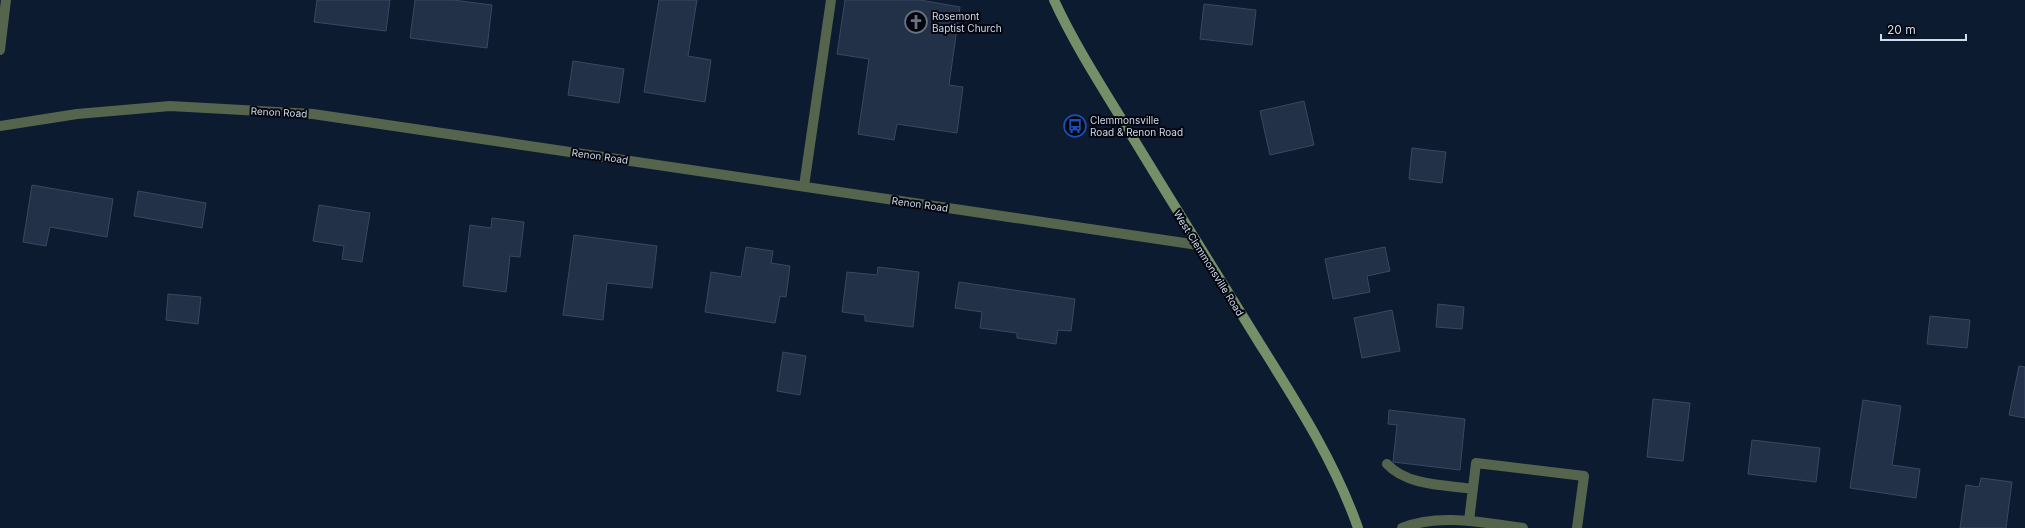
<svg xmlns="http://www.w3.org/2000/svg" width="2025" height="528" font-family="Inter,sans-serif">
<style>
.building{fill:#223148;stroke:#384861}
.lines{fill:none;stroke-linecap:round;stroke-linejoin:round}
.lane{stroke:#55654d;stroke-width:10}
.street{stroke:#55654d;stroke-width:10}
.secondary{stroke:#759069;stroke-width:10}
.labels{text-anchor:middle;stroke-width:4;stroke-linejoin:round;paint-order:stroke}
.poi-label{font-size:10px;fill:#d0dae9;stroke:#03060f;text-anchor:start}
.street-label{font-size:10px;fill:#d0dae9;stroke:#03060f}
</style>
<rect width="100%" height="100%" fill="#0d1b31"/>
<path class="building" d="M317,0h73l-4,31 -72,-9z
M415,0h38l39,5 -5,43 -77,-10z
M659,0h38l-9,56 23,4 -6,42 -61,-10z
M845,0h75l40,7 -11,78 14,2 -6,46 -60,-9 -3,16 -36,-6 11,-75 -32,-5z
M1204,4l52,6 -4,35 -52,-6z
M573,61l51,8 -5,34 -51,-8z
M1304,101l10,44 -44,10 -10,-44z
M1412,148l34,4 -4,31 -33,-4z
M32,185l81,14 -6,38 -57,-10 -4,19 -23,-4z
M138,191l68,12 -4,25 -68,-12z
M319,205l51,8 -8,49 -20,-3 2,-13 -31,-5z
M492,218l32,4 -4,35 -10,-1 -4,36 -43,-6 7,-61 21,3z
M574,235l83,11 -5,42 -45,-5 -4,37 -40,-5z
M746,247l27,4 -2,12 19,3 -4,31 -6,-1 -5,27 -70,-11 6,-40 30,5z
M1385,247l5,24 -23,5 3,16 -37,7 -8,-40z
M878,267l41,5 -6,55 -48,-6v-6l-23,-3 5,-40 30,3z
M959,282l116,17 -4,32 -13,-1 -2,14 -39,-6v-5l-37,-5 2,-16 -27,-4z
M168,294l33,3 -3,27 -32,-4z
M1438,304l26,3 -2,22 -26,-2z
M1392,310l8,41 -38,7 -8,-40z
M1930,316l40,4 -3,28 -40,-4z
M783,352l23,4 -6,39 -23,-4z
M2019,366l6,1v51l-16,-3z
M1653,399l37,4 -7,58 -36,-4z
M1863,400l38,6 -9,59 28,4 -4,29 -66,-10z
M1389,410l76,9 -5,51 -67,-8 4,-37 -9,-1z
M1752,440l68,8 -4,34 -68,-8z
M1981,478l31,4 -6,46h-46l6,-43 13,2z"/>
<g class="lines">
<path class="lane" d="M804,186l27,-186
M1387,464c20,22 59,21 86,25
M1469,521l7,-58 108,13 -7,52"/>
<path class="street" d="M0,50l6,-50
M0,126l77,-12 93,-8 143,8 885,131
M1402,528c38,-15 82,-5 121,0"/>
<path class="secondary" d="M1054,0c22,48 52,93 79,138 42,69 85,138 127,206 37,59 75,118 98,184"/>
</g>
<defs>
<g id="church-ring" transform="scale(1.15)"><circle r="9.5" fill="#03060f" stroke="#6b7280" stroke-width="1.5"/><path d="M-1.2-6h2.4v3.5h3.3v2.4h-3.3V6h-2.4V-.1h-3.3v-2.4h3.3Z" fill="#6b7280"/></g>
<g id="bus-ring" transform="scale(1.15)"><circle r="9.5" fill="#03060f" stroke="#1a4fb4" stroke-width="1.5"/><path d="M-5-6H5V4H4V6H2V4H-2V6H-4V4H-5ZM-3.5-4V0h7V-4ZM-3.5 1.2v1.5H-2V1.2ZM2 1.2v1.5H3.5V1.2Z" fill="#1a4fb4"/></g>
</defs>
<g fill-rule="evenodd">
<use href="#church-ring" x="916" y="22"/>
<use href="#bus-ring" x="1075" y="126"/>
</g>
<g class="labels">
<g class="poi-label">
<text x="932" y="20">Rosemont<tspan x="932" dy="12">Baptist Church</tspan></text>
<text x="1090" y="124">Clemmonsville<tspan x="1090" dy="12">Road &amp; Renon Road</tspan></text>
</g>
<g class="street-label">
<text transform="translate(279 112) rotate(3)" y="4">Renon Road</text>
<text transform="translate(600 156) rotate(8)" y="4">Renon Road</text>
<text transform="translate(920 204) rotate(8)" y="4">Renon Road</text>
<text transform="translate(1209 263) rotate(58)" y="4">West Clemmonsville Road</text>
</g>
</g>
<path d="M1881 34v6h85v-6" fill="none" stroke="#d0dae9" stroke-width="2"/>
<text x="1887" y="34" font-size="12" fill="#d0dae9" stroke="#03060f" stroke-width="3" paint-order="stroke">20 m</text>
</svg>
